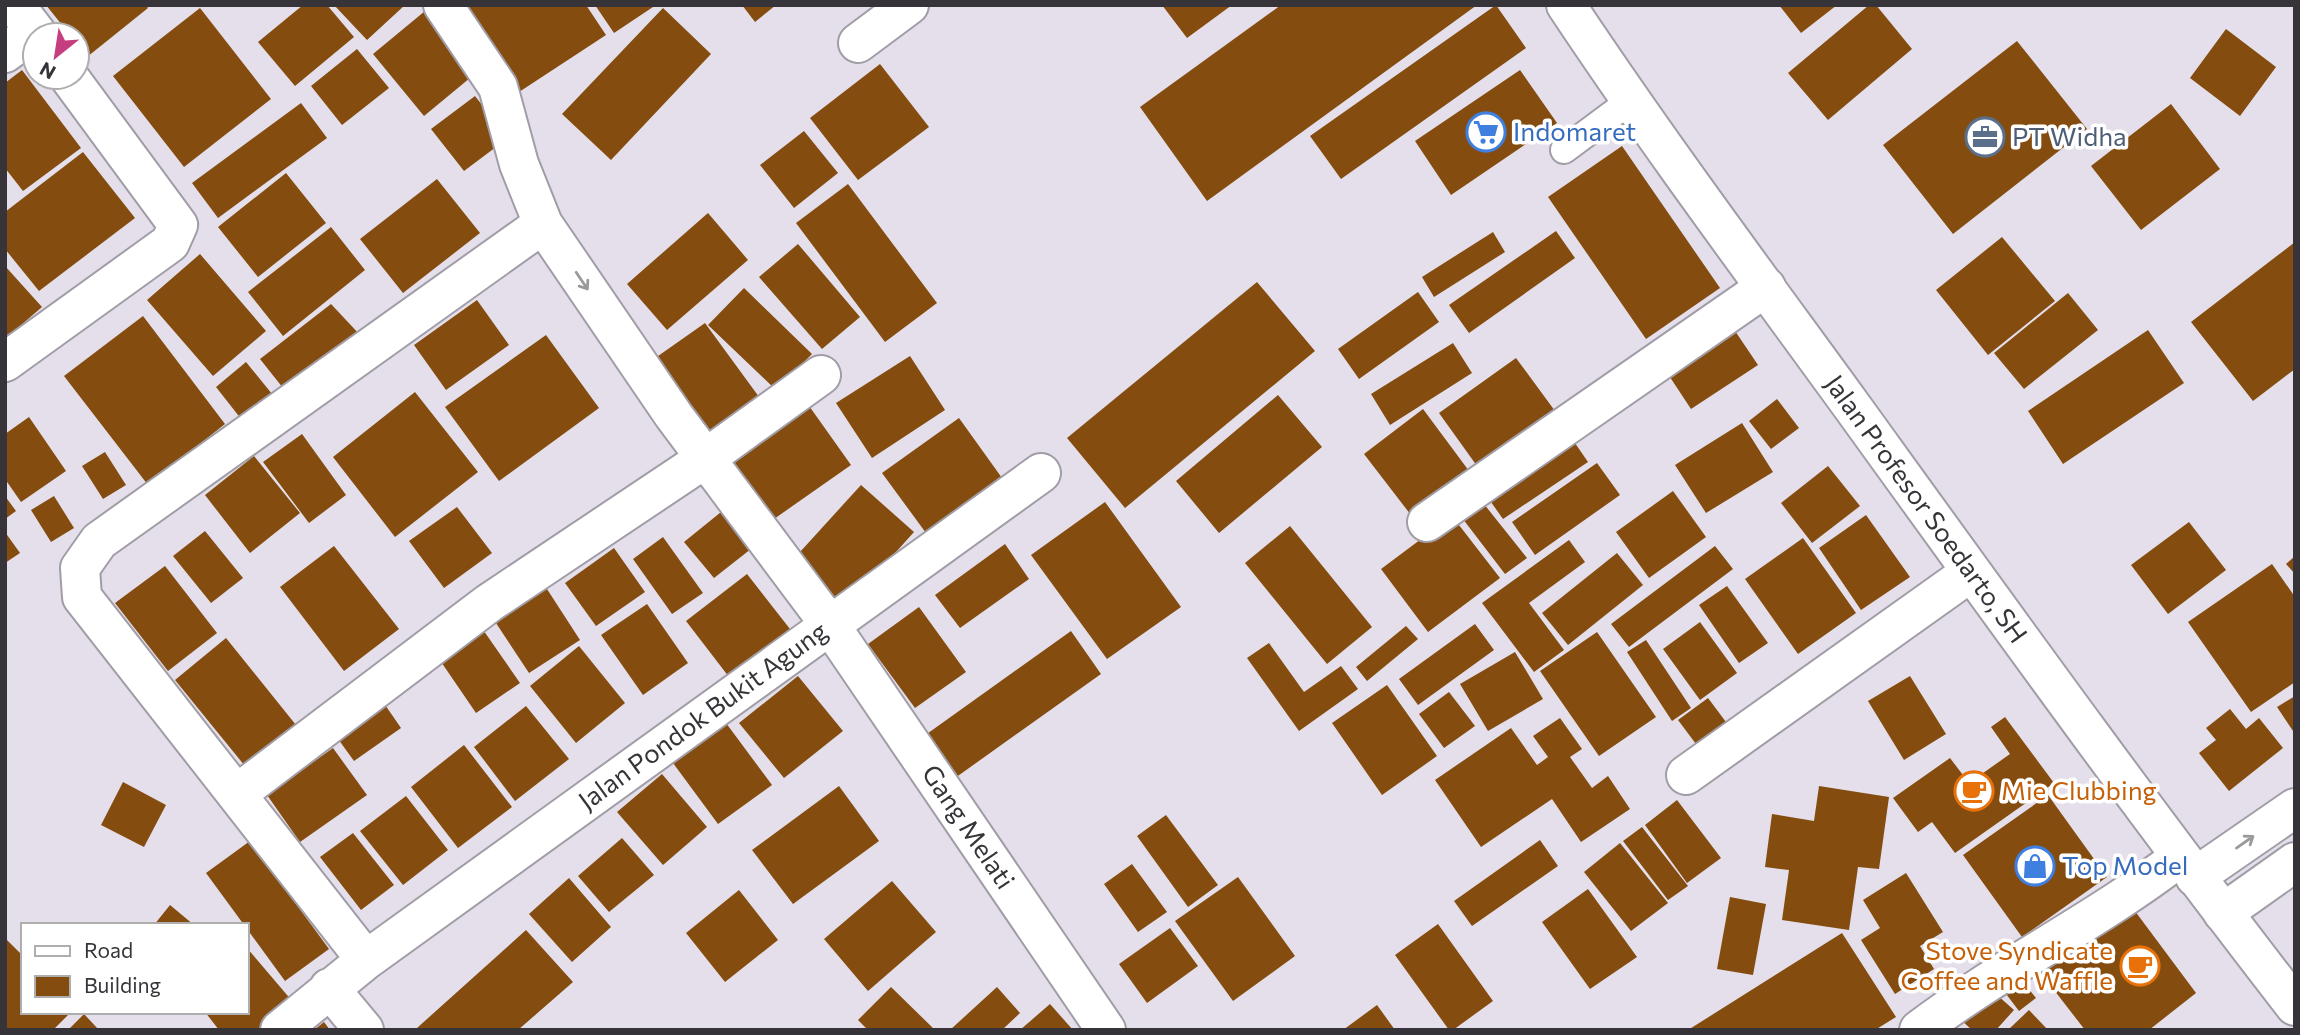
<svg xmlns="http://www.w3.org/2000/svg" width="2300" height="1035" font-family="Commissioner,sans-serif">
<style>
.building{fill:#844c0e}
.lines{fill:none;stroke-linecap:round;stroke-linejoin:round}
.lane-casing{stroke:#a19da7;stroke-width:30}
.street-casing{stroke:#a19da7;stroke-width:42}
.secondary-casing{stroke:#a19da7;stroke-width:42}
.lane{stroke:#fff;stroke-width:26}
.street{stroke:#fff;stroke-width:38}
.secondary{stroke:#fff;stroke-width:38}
.oneway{stroke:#9a9a9c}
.labels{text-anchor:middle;stroke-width:7;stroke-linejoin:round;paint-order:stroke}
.shop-label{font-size:26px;fill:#366cbe;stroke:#fff;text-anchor:start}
.service-label{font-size:26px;fill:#4e5e75;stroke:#fff;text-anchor:start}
.street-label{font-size:26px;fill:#363438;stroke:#fff}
.food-label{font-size:26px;fill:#c56008;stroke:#fff;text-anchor:start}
</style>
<rect width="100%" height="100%" fill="#e4dfea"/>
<path class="building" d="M46,5h100l2,3 -61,49 -10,-13v-9h-7z
M303,5h24l27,32 -59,49 -37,-44z
M334,5h71l-38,35z
M461,5h125l20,30 -90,59z
M595,5h61l-42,28z
M742,5h34l-21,17z
M1162,5h70l-45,33z
M1281,5h196l-270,196 -67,-94z
M1496,5l30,43 -185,131 -31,-43z
M1779,5h58l-36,28z
M1869,5h7l36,44 -84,71 -40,-47z
M200,8l71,91 -87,68 -71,-91z
M663,8l48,46 -100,106 -49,-46z
M425,11l51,62 -52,43 -51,-62z
M2226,29l50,38 -36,49 -50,-38z
M2017,41l70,88 -134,105 -70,-89z
M357,49l32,39 -47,37 -31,-39z
M880,64l49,63 -71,53 -48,-62z
M22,70l59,78 -58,43 -18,-23v-85z
M1520,70l37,53 -106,72 -36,-54z
M475,96l33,42 -44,33 -33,-42z
M301,103l26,35 -109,80 -26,-35z
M2171,104l49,65 -79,61 -50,-64z
M804,131l34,42 -44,35 -34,-43z
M1622,146l98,142 -74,51 -98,-142z
M83,152l52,66 -96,73 -34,-42v-37z
M286,173l40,50 -68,54 -40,-50z
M437,179l43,54 -77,60 -43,-54z
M848,184l89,119 -52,39 -89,-119z
M708,213l40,47 -81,70 -40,-46z
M331,227l34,43 -82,66 -35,-44z
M1556,231l19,27 -106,75 -20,-28z
M1493,232l12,20 -71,45 -12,-20z
M2002,237l53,64 -67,54 -52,-65z
M2295,242v127l-42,32 -62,-79z
M798,244l62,73 -38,32 -63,-72z
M200,254l66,77 -53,45 -66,-76z
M5,266l37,41 -37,32z
M1257,282l58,69 -190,157 -58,-70z
M744,288l68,66 -36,36 -68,-65z
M1418,292l21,30 -80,57 -21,-30z
M2068,293l30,37 -74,59 -30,-36z
M477,300l32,45 -63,45 -32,-45z
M331,304l30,32 -74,57 -27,-34z
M143,316l82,108 -77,61 -84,-109z
M1729,322l29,43 -67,44 -29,-44z
M705,323l57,78 -55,39 -56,-79z
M2148,330l36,53 -121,81 -35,-53z
M546,335l53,73 -100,73 -54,-74z
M1453,343l19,30 -82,52 -19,-31z
M910,356l35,54 -73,48 -36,-55z
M1516,358l39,53 -78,55 -38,-53z
M246,362l35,43 -32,24 -33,-42z
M415,392l63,80 -83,65 -62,-80z
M1278,395l44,52 -103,86 -43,-52z
M1777,399l22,29 -28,21 -22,-28z
M807,403l44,62 -77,54 -44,-62z
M1423,409l49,66 -58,44 -50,-65z
M29,417l37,54 -45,31 -16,-23v-45z
M959,418l43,60 -76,55 -44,-60z
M1742,423l31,49 -67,41 -31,-48z
M1566,430l22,32 -85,57 -22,-31z
M302,434l44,61 -37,28 -46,-61z
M105,452l21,33 -23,14 -21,-33z
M254,456l46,57 -50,40 -45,-58z
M1597,463l23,32 -85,60 -23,-33z
M1828,466l32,40 -48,37 -31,-40z
M861,485l53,47 -71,79 -53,-48z
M1673,491l33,46 -57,41 -33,-46z
M1476,494l51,64 -22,16 -49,-64z
M5,496l11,15 -11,8z
M54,496l20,32 -23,14 -20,-32z
M1105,502l76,105 -74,52 -76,-104z
M457,507l35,46 -48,35 -35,-47z
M726,508l30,37 -42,33 -30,-36z
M1866,515l44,62 -49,33 -42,-62z
M1452,516l48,62 -72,54 -47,-63z
M2189,522l37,48 -58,44 -37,-49z
M1290,526l82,101 -45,37 -82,-101z
M205,531l38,47 -32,25 -38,-47z
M5,532l15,21 -15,10z
M663,537l40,56 -31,21 -39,-55z
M1803,538l53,75 -58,41 -53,-75z
M1569,540l16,22 -56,41 35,47 -30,22 -52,-69z
M1005,544l24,35 -69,49 -25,-33z
M334,546l65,83 -55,42 -64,-84z
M1715,546l18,23 -104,78 -18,-23z
M614,548l31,44 -49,34 -31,-43z
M1617,553l26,32 -75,60 -26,-32z
M2295,556v18l-9,-10z
M2272,564l23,33v85l-44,30 -63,-90z
M165,566l52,67 -49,38 -53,-68z
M747,574l43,55 -61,48 -43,-56z
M545,586l35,54 -51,33 -35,-53z
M1727,586l41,57 -29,20 -40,-58z
M647,604l41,59 -45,32 -42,-60z
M919,607l47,65 -51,36 -47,-64z
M1700,622l37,51 -37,27 -37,-51z
M479,624l41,59 -44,30 -41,-60z
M1475,624l19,26 -76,55 -19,-26z
M1406,626l12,13 -51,42 -11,-14z
M1071,631l30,43 -146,104 -31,-42z
M1597,632l59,85 -57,39 -59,-85z
M226,638l74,92 -51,41 -74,-91z
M1646,640l45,68 -19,13 -45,-69z
M1269,643l35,49 37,-26 17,23 -59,42 -52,-73z
M579,646l46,57 -49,40 -46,-57z
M1515,652l28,47 -55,32 -28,-47z
M798,676l45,55 -59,47 -45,-55z
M1910,676l36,58 -42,26 -36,-59z
M1387,685l50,71 -55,39 -50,-72z
M1449,692l26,34 -31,22 -25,-34z
M2295,696v38l-18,-27z
M1708,698l27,36 -30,22 -27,-36z
M381,699l20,29 -47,33 -21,-29z
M526,706l43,53 -54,42 -41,-54z
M2230,709l16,20 13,-11 24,30 -54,43 -30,-38 17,-13 -10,-12z
M2005,717l49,66 -99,70 -23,-31 -14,10 -25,-34 57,-40 19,25 41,-29 -19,-27z
M1560,718l22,31 -12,8 22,31 16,-12 22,33 -49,33 -29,-43 -71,48 -46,-67 76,-52 26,37 11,-8 -15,-21z
M726,723l46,62 -54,39 -45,-61z
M464,745l48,62 -54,41 -47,-61z
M333,748l34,47 -67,47 -33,-47z
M662,774l45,53 -44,38 -46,-53z
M123,782l43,23 -22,42 -43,-22z
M839,786l40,55 -86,63 -41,-54z
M1819,786l70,11 -10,72 -21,-2 -9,63 -67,-10 7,-50 -24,-3 7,-53 42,7z
M2048,795l59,82 -85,60 -59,-82z
M406,796l42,54 -45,35 -43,-54z
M1677,800l44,58 -34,25 -42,-58z
M1166,815l52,70 -30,22 -51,-71z
M1642,827l46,59 -20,14 -45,-59z
M353,833l41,52 -33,25 -41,-53z
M622,838l32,37 -45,37 -31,-36z
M1540,840l18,26 -86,60 -18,-25z
M250,841l79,108 -44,32 -79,-108z
M1620,843l48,60 -37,28 -47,-59z
M1132,864l35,48 -29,20 -34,-48z
M1906,873l37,59 -23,14 14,23 -39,25 -34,-54 19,-12 -17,-28z
M1238,877l57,79 -62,45 -58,-80z
M569,878l42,49 -39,35 -43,-48z
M892,881l44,51 -68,59 -44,-52z
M1588,889l49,68 -47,32 -48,-67z
M739,890l39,50 -53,42 -39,-49z
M1730,897l36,7 -13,71 -36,-6z
M2126,899l70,94 -47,37h-64l-48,-62z
M170,905l24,20h-40z
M1438,924l55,77 -40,29h-4l-54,-75z
M1170,928l28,38 -51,37 -28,-39z
M526,930l47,52 -55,48h-100l-1,-2z
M1842,933l54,84 -21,13h-187z
M5,938l18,18v56h48l-18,18h-48z
M247,948l46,54 -34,28h-40l-14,-18h42z
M2019,977l17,21 -17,13 -16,-21z
M891,987l44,43h-67l-10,-10z
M997,987l23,26 -18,17h-52z
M1988,987l26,23 -18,20h-24l-12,-11z
M1050,1004l23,26h-53z
M1377,1005l18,25h-52z
M2029,1010l19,20h-40z
M84,1014l15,16h-31z
M324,1022l6,8h-16z"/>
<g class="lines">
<g class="lane-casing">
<path id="lane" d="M1564,150l66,-49"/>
</g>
<g class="street-casing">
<path id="street" d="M15,5l23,30
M443,5l55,82 21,77 24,60 131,192 156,209 276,405
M858,43l51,-38
M5,53l30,-22
M5,362l165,-119 8,-18 -109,-148
M1427,522l339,-235
M1686,775l285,-203
M238,793l251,-190 217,-145 115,-83
M2195,877l100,-69
M2223,913l72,-51
M366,960l-284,-363 -2,-29 19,-27 444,-317
M329,988l35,42
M280,1030l86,-70 675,-487
M1919,1030c83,-63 178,-109 261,-173"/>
</g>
<g class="secondary-casing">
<path id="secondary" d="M1566,5c91,137 189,268 285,400 146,202 291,404 444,601"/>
</g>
<use href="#lane" class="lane"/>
<use href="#street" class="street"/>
<use href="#secondary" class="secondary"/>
</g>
<defs><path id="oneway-shaft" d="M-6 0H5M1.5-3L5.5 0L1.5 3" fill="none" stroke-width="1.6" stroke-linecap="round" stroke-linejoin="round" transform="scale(1.75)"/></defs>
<g class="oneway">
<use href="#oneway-shaft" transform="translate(582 281) rotate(56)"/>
<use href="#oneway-shaft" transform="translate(2245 842) rotate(-35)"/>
</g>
<defs>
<g id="supermarket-ring" transform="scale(2.0125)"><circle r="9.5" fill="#fff" stroke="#3f7fe0" stroke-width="1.5"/><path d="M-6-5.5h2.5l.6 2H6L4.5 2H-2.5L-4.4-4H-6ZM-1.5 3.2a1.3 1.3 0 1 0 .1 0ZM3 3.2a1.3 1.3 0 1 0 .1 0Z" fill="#3f7fe0"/></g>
<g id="office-ring" transform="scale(2.0125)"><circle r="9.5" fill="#fff" stroke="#5c6f8a" stroke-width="1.5"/><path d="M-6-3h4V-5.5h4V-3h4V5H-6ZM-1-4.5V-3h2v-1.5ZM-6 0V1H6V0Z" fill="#5c6f8a"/></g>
<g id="cafe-ring" transform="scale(2.0125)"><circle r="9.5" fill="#fff" stroke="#e8710a" stroke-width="1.5"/><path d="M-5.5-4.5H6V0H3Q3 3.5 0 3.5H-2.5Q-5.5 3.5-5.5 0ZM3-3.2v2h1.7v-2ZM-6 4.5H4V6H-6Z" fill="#e8710a"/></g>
<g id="shop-ring" transform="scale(2.0125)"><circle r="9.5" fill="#fff" stroke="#3f7fe0" stroke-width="1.5"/><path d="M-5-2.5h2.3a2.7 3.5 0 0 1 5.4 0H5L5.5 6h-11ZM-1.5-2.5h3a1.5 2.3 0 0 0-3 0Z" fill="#3f7fe0"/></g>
</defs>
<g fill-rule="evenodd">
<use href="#supermarket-ring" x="1486" y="132"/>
<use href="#office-ring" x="1985" y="137"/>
<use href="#cafe-ring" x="1974" y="791"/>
<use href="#shop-ring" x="2035" y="866"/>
<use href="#cafe-ring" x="2140" y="966"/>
</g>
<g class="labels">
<g class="shop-label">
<text x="1513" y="141">Indomaret</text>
<text x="2062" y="875">Top Model</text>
</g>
<g class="service-label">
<text x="2012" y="146">PT Widha</text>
</g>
<g class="street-label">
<text transform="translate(1926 509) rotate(54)" y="9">Jalan Profesor Soedarto, SH</text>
<text transform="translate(703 716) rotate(-36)" y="9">Jalan Pondok Bukit Agung</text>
<text transform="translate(968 827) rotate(56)" y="9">Gang Melati</text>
</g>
<g class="food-label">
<text x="2001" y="800">Mie Clubbing</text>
<text x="2113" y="960" text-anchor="end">Stove Syndicate<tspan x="2113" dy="30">Coffee and Waffle</tspan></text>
</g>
</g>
<rect width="2300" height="1035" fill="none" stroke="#363438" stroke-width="14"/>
<rect x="21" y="923" width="228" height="91" fill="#ffffff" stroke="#afaeaf" stroke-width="2"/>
<rect x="35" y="946" width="35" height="10" fill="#ffffff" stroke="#afaeaf" stroke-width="2"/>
<text x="84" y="958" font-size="21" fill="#363438">Road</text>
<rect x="35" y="976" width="35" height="21" fill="#844c0e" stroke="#afaeaf" stroke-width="2"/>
<text x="84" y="993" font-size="21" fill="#363438">Building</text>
<g transform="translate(56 56) rotate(210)"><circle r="33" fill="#ffffff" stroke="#afaeaf" stroke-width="2"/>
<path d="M0-5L12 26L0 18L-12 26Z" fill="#c53f80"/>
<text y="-10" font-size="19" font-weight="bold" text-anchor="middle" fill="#363438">N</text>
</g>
</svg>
